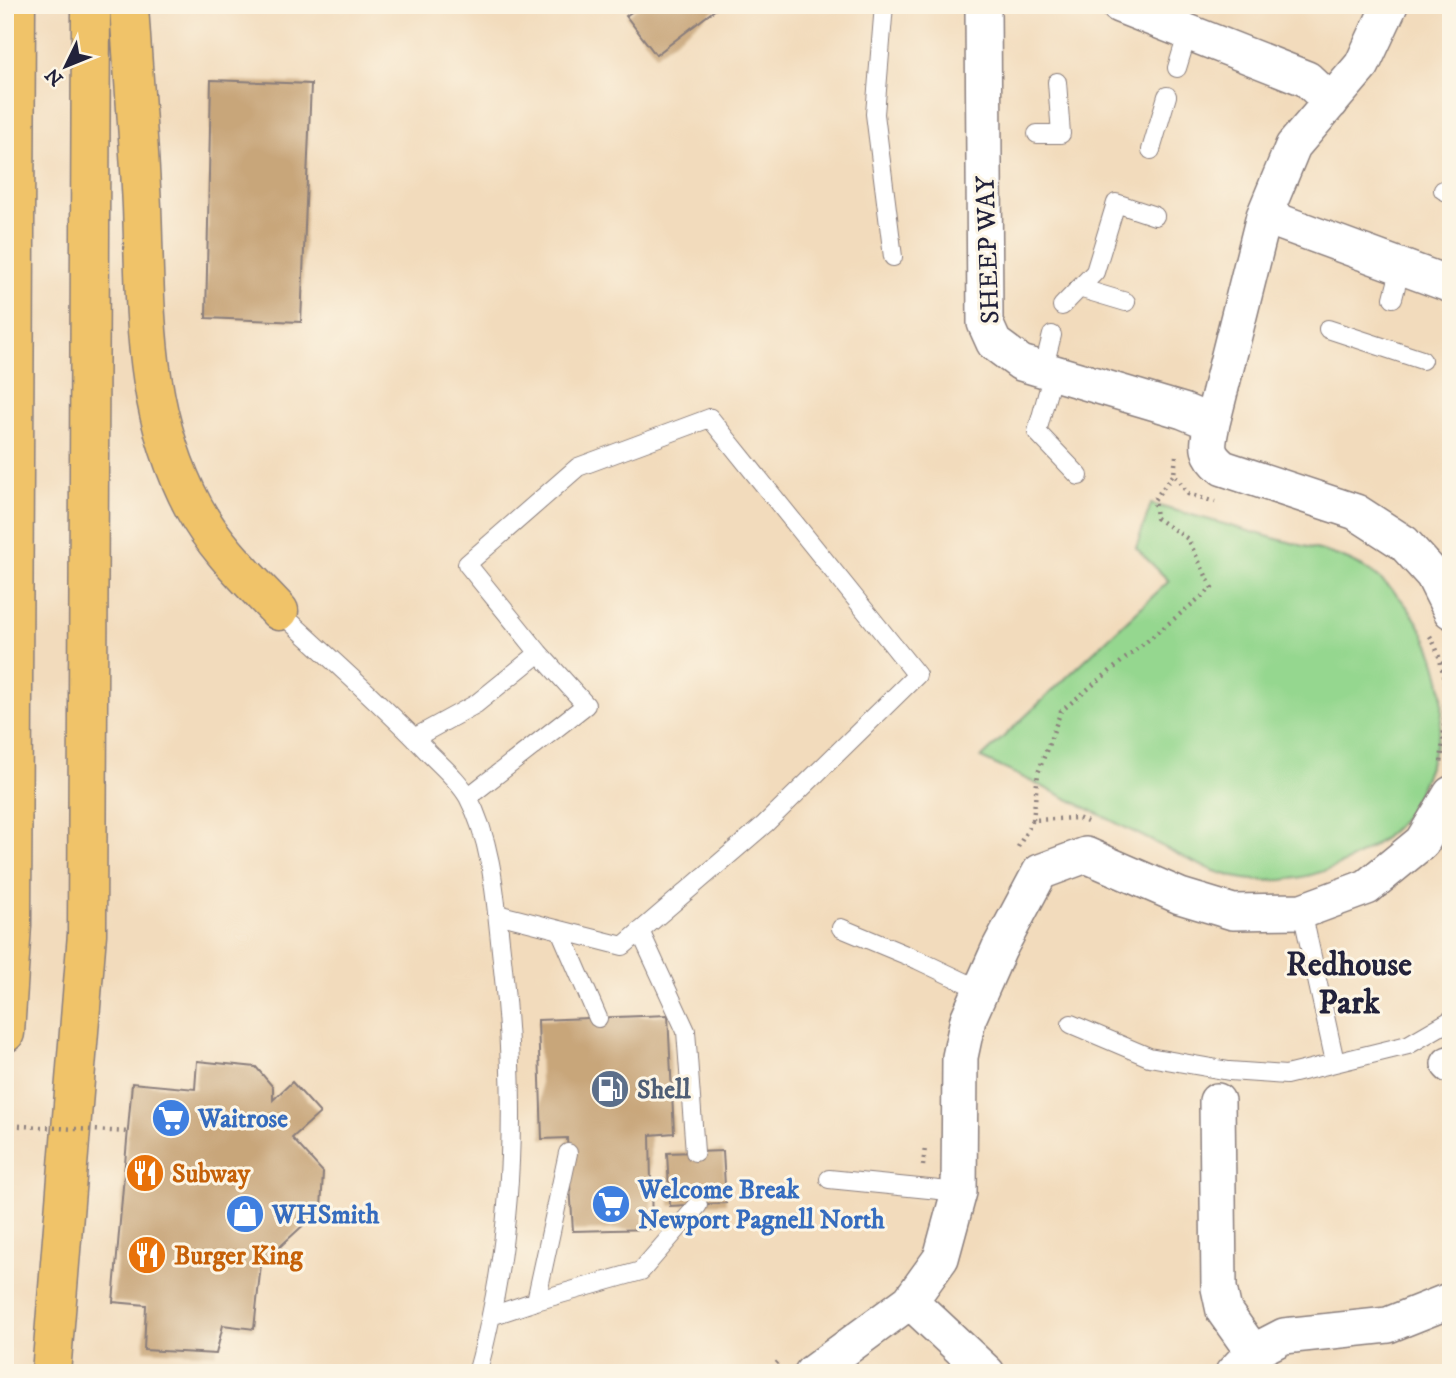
<svg xmlns="http://www.w3.org/2000/svg" width="1456" height="1378" font-family="'IM FELL DW Pica',serif">
<style>
.green{fill:#95d78f;stroke:#5c7c65;stroke-width:2}
.building{fill:#c8a67a}
.lines{fill:none;stroke-linecap:round;stroke-linejoin:round}
.service-casing{stroke:#8a7e7c;stroke-width:20}
.minor-casing{stroke:#8a7e7c;stroke-width:38}
.motorway-casing{stroke:#8a7e7c;stroke-width:41}
.path{stroke:#8a7e7c;stroke-width:4.5;stroke-dasharray:2 5;stroke-linecap:butt}
.service{stroke:#fff;stroke-width:18}
.minor{stroke:#fff;stroke-width:35}
.motorway{stroke:#f0c369;stroke-width:38}
.path-bridge{stroke:#8a7e7c;stroke-width:4.5;stroke-dasharray:2 5;stroke-linecap:butt}
.labels{text-anchor:middle;stroke-width:6;stroke-linejoin:round;paint-order:stroke}
.street-label{font-size:26px;fill:#22223b;stroke:#fcf5e5}
.service-label{font-size:26px;font-weight:bold;fill:#4e5e75;stroke:#fcf5e5;text-anchor:start}
.shop-label{font-size:26px;font-weight:bold;fill:#366cbe;stroke:#fcf5e5;text-anchor:start}
.food-label{font-size:26px;font-weight:bold;fill:#c56008;stroke:#fcf5e5;text-anchor:start}
.district-label{font-size:33px;font-weight:bold;fill:#22223b;stroke:#fcf5e5}
</style>
<rect width="100%" height="100%" fill="#fcf5e5"/>
<filter id="ink" filterUnits="userSpaceOnUse"><feTurbulence type="fractalNoise" baseFrequency=".0143" numOctaves="2"/><feDisplacementMap in="SourceGraphic" scale="14" xChannelSelector="R" yChannelSelector="G"/><feConvolveMatrix kernelMatrix="1 2 1 2 8 2 1 2 1" color-interpolation-filters="sRGB"/></filter>
<filter id="wash" filterUnits="userSpaceOnUse"><feTurbulence type="fractalNoise" baseFrequency=".00686" numOctaves="4" result="noise"/><feDisplacementMap in="SourceGraphic" scale="28" xChannelSelector="R" yChannelSelector="G"/><feGaussianBlur stdDeviation="1.57" result="paint"/><feColorMatrix in="noise" values="0 0 0 0 0 0 0 0 0 0 0 0 0 0 0 0 0 1.4 0 .05"/><feComposite in="paint" operator="in"/></filter>
<g filter="url(#wash)">
<rect width="100%" height="100%" fill="#f2dbbc"/>
<path class="green" d="M1151,504c41,11 81,22 122,34 37,10 77,16 107,41 37,29 66,86 62,134 -2,23 -9,45 -18,66 -7,17 -16,37 -30,50 -40,37 -95,58 -150,50 -37,-6 -73,-29 -106,-45 -52,-27 -104,-52 -157,-76l188,-177 -33,-33z"/>
<g id="blocks">
<path class="building" d="M641,5h80l-65,50 -30,-39z
M211,80l100,4 -10,238 -95,-4z
M668,1015l6,118 -24,2 2,94 -79,2 -6,-93 -25,1 -4,-119z
M197,1061l59,6 17,20v13l19,-18 28,31 -28,25 31,34 -2,37 -60,55 -7,65 -31,-4 -7,29 -72,-4 2,-45 -33,-3 19,-219 63,6z
M723,1151l3,52 -56,3 -3,-53z"/>
</g>
</g>
<g filter="url(#ink)">
<use href="#blocks" fill-opacity="0" stroke="#8a7e7c" stroke-width="2"/>
<g class="lines">
<g class="service-casing">
<path id="service" d="M884,5l-9,109 18,143
M1177,68l11,-36
M1037,134h24l-4,-52
M1151,150l16,-54
M1443,190l8,4
M1079,288l47,14
M1393,298l8,-31
M1062,306l33,-34 21,-69 39,13
M1328,329l94,31
M1043,370l9,-35
M1053,373l-16,59 42,44
M279,611c49,46 100,90 146,138 14,15 33,30 43,48 23,43 27,96 32,144 14,118 17,237 -5,354 -5,26 -10,52 -18,78
M414,738l62,-34 63,-51
M468,797l118,-92 -47,-52 -72,-89 111,-97 132,-49 207,257 -152,149 -142,122 -126,-32
M1302,911l33,151
M841,928l77,32 63,30
M560,930l38,88
M640,931l46,100 9,121
M1071,1024l78,33 80,14 57,4 122,-30 43,-25
M829,1179l130,13
M536,1301l105,-30 57,-66
M491,1316l45,-15 32,-148"/>
</g>
<g class="minor-casing">
<path id="minor" d="M983,5l2,318 9,20 27,20 162,48 29,12
M1119,5l188,74 24,23
M1390,5l-28,60 -69,81 -29,70 -52,207c-4,22 -8,30 11,45l133,44 48,31 29,32 18,36
M1264,216l187,69
M1449,1064l2,2
M1217,1101l2,187 5,23 29,41
M910,1301l77,72
M812,1373l98,-72 31,-43 18,-66 1,-135 8,-38 31,-70 41,-77 46,-17 94,41 53,16 69,-1 65,-24 55,-45 29,-48
M1233,1373l20,-21 31,-16 104,-11 63,-25"/>
</g>
<g class="motorway-casing">
<path id="motorway" d="M129,5c4,68 10,135 13,202 4,108 0,203 52,301 21,39 55,71 85,103
M5,1033l7,-108 4,-920
M51,1373l36,-439 4,-929"/>
</g>
<path class="path" d="M1176,456l-2,18 14,20 27,8
M1430,636c22,37 14,87 11,129
M1033,820l5,-47 23,-62 151,-123 -24,-49 -32,-21 -2,-18 20,-26
M1018,847l15,-27 45,-2 9,4
M923,1166l2,-19
M766,1373l15,-14"/>
<use href="#service" class="service"/>
<use href="#minor" class="minor"/>
<use href="#motorway" class="motorway"/>
<path class="path-bridge" d="M5,1125l124,7"/>
</g>
</g>
<defs>
<g id="fuel-disc" transform="scale(2.0125)"><circle r="9.5" fill="#5c6f8a" stroke="#fcf5e5"/><path d="M-5.5-6h7V0h2V4h1.3V-2.5L3-4.5l.8-.8L6-3V5H2.5V1h-1V6h-7ZM-4.2-4.7v3.2H.2V-4.7Z" fill="#fff"/></g>
<g id="supermarket-disc" transform="scale(2.0125)"><circle r="9.5" fill="#3f7fe0" stroke="#fcf5e5"/><path d="M-6-5.5h2.5l.6 2H6L4.5 2H-2.5L-4.4-4H-6ZM-1.5 3.2a1.3 1.3 0 1 0 .1 0ZM3 3.2a1.3 1.3 0 1 0 .1 0Z" fill="#fff"/></g>
<g id="restaurant-disc" transform="scale(2.0125)"><circle r="9.5" fill="#e8710a" stroke="#fcf5e5"/><path d="M-5-6h1v4h1v-4h1v4h1v-4h1v5L-1.5 .5V6h-2V.5L-5-1ZM5-6V6H3V1.5H1.5Q1.5-4 5-6Z" fill="#fff"/></g>
<g id="shop-disc" transform="scale(2.0125)"><circle r="9.5" fill="#3f7fe0" stroke="#fcf5e5"/><path d="M-5-2.5h2.3a2.7 3.5 0 0 1 5.4 0H5L5.5 6h-11ZM-1.5-2.5h3a1.5 2.3 0 0 0-3 0Z" fill="#fff"/></g>
</defs>
<g fill-rule="evenodd">
<use href="#fuel-disc" x="610" y="1089"/>
<use href="#supermarket-disc" x="171" y="1118"/>
<use href="#restaurant-disc" x="145" y="1173"/>
<use href="#supermarket-disc" x="611" y="1204"/>
<use href="#shop-disc" x="245" y="1214"/>
<use href="#restaurant-disc" x="147" y="1255"/>
</g>
<g class="labels">
<g class="street-label">
<text transform="translate(987 250) rotate(-92)" y="9">SHEEP WAY</text>
</g>
<g class="service-label">
<text x="637" y="1098">Shell</text>
</g>
<g class="shop-label">
<text x="198" y="1127">Waitrose</text>
<text x="638" y="1198">Welcome Break<tspan x="638" dy="30">Newport Pagnell North</tspan></text>
<text x="272" y="1223">WHSmith</text>
</g>
<g class="food-label">
<text x="172" y="1182">Subway</text>
<text x="174" y="1264">Burger King</text>
</g>
<g class="district-label">
<text x="1349" y="975">Redhouse<tspan x="1349" dy="38">Park</tspan></text>
</g>
</g>
<rect width="1456" height="1378" fill="none" stroke="#fcf5e5" stroke-width="28"/>
<g transform="translate(66 66) rotate(227)" stroke="#fcf5e5" stroke-width="5" paint-order="stroke">
<path d="M0-5L12 26L0 18L-12 26Z" fill="#22223b"/>
<text y="-10" font-size="19" font-weight="bold" text-anchor="middle" fill="#22223b">N</text>
</g>
</svg>
